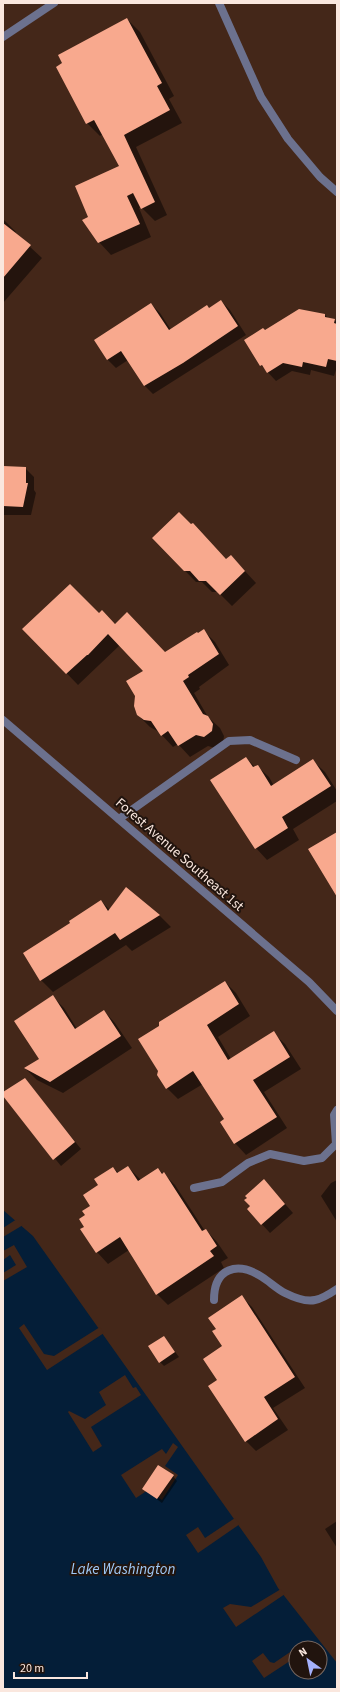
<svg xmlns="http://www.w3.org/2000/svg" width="340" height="1692" font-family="'Source Sans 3',sans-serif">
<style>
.water{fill:#041e38;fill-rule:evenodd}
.pier{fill:#442719}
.shadow{fill:#0007}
.building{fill:#f8a98e}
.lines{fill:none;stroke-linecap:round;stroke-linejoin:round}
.service{stroke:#6c718e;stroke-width:8}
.minor{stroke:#6c718e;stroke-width:8}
.tertiary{stroke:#6c718e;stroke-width:8}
.labels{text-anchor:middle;stroke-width:4;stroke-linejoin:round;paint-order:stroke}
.street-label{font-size:14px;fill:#fae7de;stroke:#21140e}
.water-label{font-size:15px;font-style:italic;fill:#9fc9f7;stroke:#21140e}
</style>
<rect width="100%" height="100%" fill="#442719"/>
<path class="water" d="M3,1210l30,26 228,321 17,31 59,75v26h-334zM296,1648h24v24h-24z"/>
<path class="pier" d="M17,1219l6,6 -20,12v-9z
M14,1245l13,22 -24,14v-8l13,-8 -6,-10 -7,5v-9z
M24,1324l20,30 10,2 46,-29 4,6 -57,37 -28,-42z
M125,1375l8,13 3,-1 5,8 -50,32 11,19 -9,6 -25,-40 1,-1 16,8 21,-14 -7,-13z
M173,1443l5,4 -13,19 13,9 -16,25 -14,-10 -12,8 -15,-23 41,-26 4,5z
M235,1518l5,6 -42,29 -12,-18 12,-8 7,11z
M281,1589l4,5 -49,33 -13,-19 7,-4 21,3z
M296,1648v9l-32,21 -12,-17 11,-8 7,9 4,1z"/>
<path class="shadow" d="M127,19l13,13 34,64 -5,3 13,24 -46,24 31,68 -12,6 -14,-14 -2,1 12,29 -40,18 -12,-13 -9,-25 30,-50 -17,-33 -3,2 -13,-13z
M3,219l13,13 -1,1 27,25 -39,45z
M221,301l9,9 16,25 -93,59 -9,-9 -16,-25 -12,8 -9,-9 44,-55 9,9 11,17z
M325,315l3,3 6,1 3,3v45l-3,9 -23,-6 -1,5 -18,-4 -16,10 -15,-16 4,-34z
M3,467l22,1 9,9v13l2,3 -5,22h-28z
M191,525l36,35 4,-4 25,27 -24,23 -14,-14h-6l-10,-10h-6l-43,-44z
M99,614l66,39 39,-22 11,11 14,23 -30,22 1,2 -6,4 14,24 12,11 4,8 -1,7 -8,5 -7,-2 -18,11 -12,-13 -5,3 -14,-15 -9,-5 -12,-12 6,-44 -24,-26 -42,40 -54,-56z
M246,758l9,9 2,-1 12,11 5,9 39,-25 12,11 12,19v10l-44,28 6,11 -32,20 -11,-12z
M101,901l9,9 49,5 12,12 -39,24 -6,-6 -73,47 -12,-12 -17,-26 47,-31z
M225,982l11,11 14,23 -32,21 13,22 42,-26 12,11 16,25 -37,23 23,36 -41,27 -11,-12 -10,-23 -22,-36 -25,15 -11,-11z
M53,997l11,11 13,21 27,-18 11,12 17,25 -69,45 -26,-13 -11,-11 14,-10z
M25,1079l56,70 -20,17 -58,-71v-2z
M128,1167l13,13 17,-11 6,5 11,11 30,46 1,-1 11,12 11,16 -7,4 3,6 -56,37 -11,-11 -28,-44 -21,14 -11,-12 -12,-25 1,-12 14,-30 13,-17 6,5z
M264,1180l29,33 -23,20 -22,-24z
M337,1180v42l-16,-26 10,-13z
M242,1297l10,10 53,81 -32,20 15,22 -32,21 -10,-10 -28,-60 6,-35 -7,-17z
M164,1337l15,20 -15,9 -4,-4z
M173,1476l4,5 -15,22 -19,-14z
M337,1521v27l-12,-19z"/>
<path class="building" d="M127,18l35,65 -5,3 13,24 -46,25 31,67 -14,7 -8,-16 -6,3 13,28 -42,19 -16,-23 6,-3 -13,-31 44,-20 -25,-46 -8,4 -30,-57 6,-4 -4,-8z
M3,223l28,22 -28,33z
M221,300l17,26 -55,37 -39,23 -23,-35 -14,9 -13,-20 57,-37 18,27 38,-25 2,3z
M299,309l26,5v3l10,2 -1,4 3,1v37l-9,-2 -2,8 -23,-5 -1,5 -19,-4 -16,10 -5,-8 -2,1 -16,-26 19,-12 2,2z
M3,466l23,1v16h2l-5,24 -20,-1z
M179,512l12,12 2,-1 33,36 5,-4 14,16 -25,24 -14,-14h-7l-9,-10h-6l-32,-33z
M70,584l29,29 3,-3 13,14 12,-12 38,40 32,-20 1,1 6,-4 15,25 -31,21 1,2 -6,4 20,33 5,2 5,8 -1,7 -8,6 -8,-2 -18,11 -10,-15 -7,5 -10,-15 -7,-1 -7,-5 -3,-9 1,-10 -9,-15 17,-10 -35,-37 -20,21h-1l-21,19 -44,-45z
M246,757l7,10 5,-2 13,21 42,-27 18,27 -49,31 6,11 -33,21 -45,-69z
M337,832v65l-29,-48z
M126,887l34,28 -40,25 -5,-7 -75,48 -17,-28 47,-30 -1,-2 32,-21 7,11z
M225,981l14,23 -32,21 21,35 46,-29 16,26 -37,23 24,37 -43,27 -14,-22 4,-3 -31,-48 -27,18 -9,-14 1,-4 -20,-32 21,-13v-4z
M53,995l22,34 29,-19 17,26 -71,46 -26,-14 15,-9 -25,-38z
M25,1078l50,64 -22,18 -50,-64v-4z
M128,1166l10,15 20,-13 4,6 2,-2 38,59 4,-2 11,17 -7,5 4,5 -58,39 -36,-58 -24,16 -16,-24 4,-2 -5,-8 6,-4 -3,-4 8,-5 -7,-11 15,-10 -4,-6 19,-12 4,6z
M264,1179l21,25 -24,21 -14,-16 3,-3 -6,-6 3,-2 -2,-2z
M242,1295l53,82 -31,20 14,22 -33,23 -37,-56 9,-6 -14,-21 19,-13 -10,-15 4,-2 -8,-11z
M164,1336l11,16 -16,11 -11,-17z
M158,1465l16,10 -17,24 -15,-10z"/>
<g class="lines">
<path class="service" d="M119,819l110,-78 21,-1 46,20
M194,1188l28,-6 26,-19 22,-9 34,7 18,-3 14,-14 -2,-29 3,-5
M214,1300c0,-32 23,-39 48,-23 8,5 15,12 23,16 8,4 21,9 30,7 7,-1 16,-7 22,-11"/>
<path class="minor" d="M3,37l51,-34
M3,720l306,262 28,29"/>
<path class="tertiary" d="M219,3l42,94 27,42 32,38 17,15"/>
</g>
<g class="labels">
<g class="street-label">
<text transform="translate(180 854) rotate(41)" y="5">Forest Avenue Southeast 1st</text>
</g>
<g class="water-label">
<text x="123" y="1574">Lake Washington</text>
</g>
</g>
<rect width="340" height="1692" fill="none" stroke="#fae7de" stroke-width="8"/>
<g transform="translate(308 1660) rotate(327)"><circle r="19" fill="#21140e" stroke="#786861"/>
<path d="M0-3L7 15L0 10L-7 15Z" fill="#a4b1fc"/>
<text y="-6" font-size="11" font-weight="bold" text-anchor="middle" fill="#fae7de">N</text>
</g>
<path d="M14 1672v6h73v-6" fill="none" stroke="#fae7de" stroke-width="2"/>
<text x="20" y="1672" font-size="12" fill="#fae7de" stroke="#21140e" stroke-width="3" paint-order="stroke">20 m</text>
</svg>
